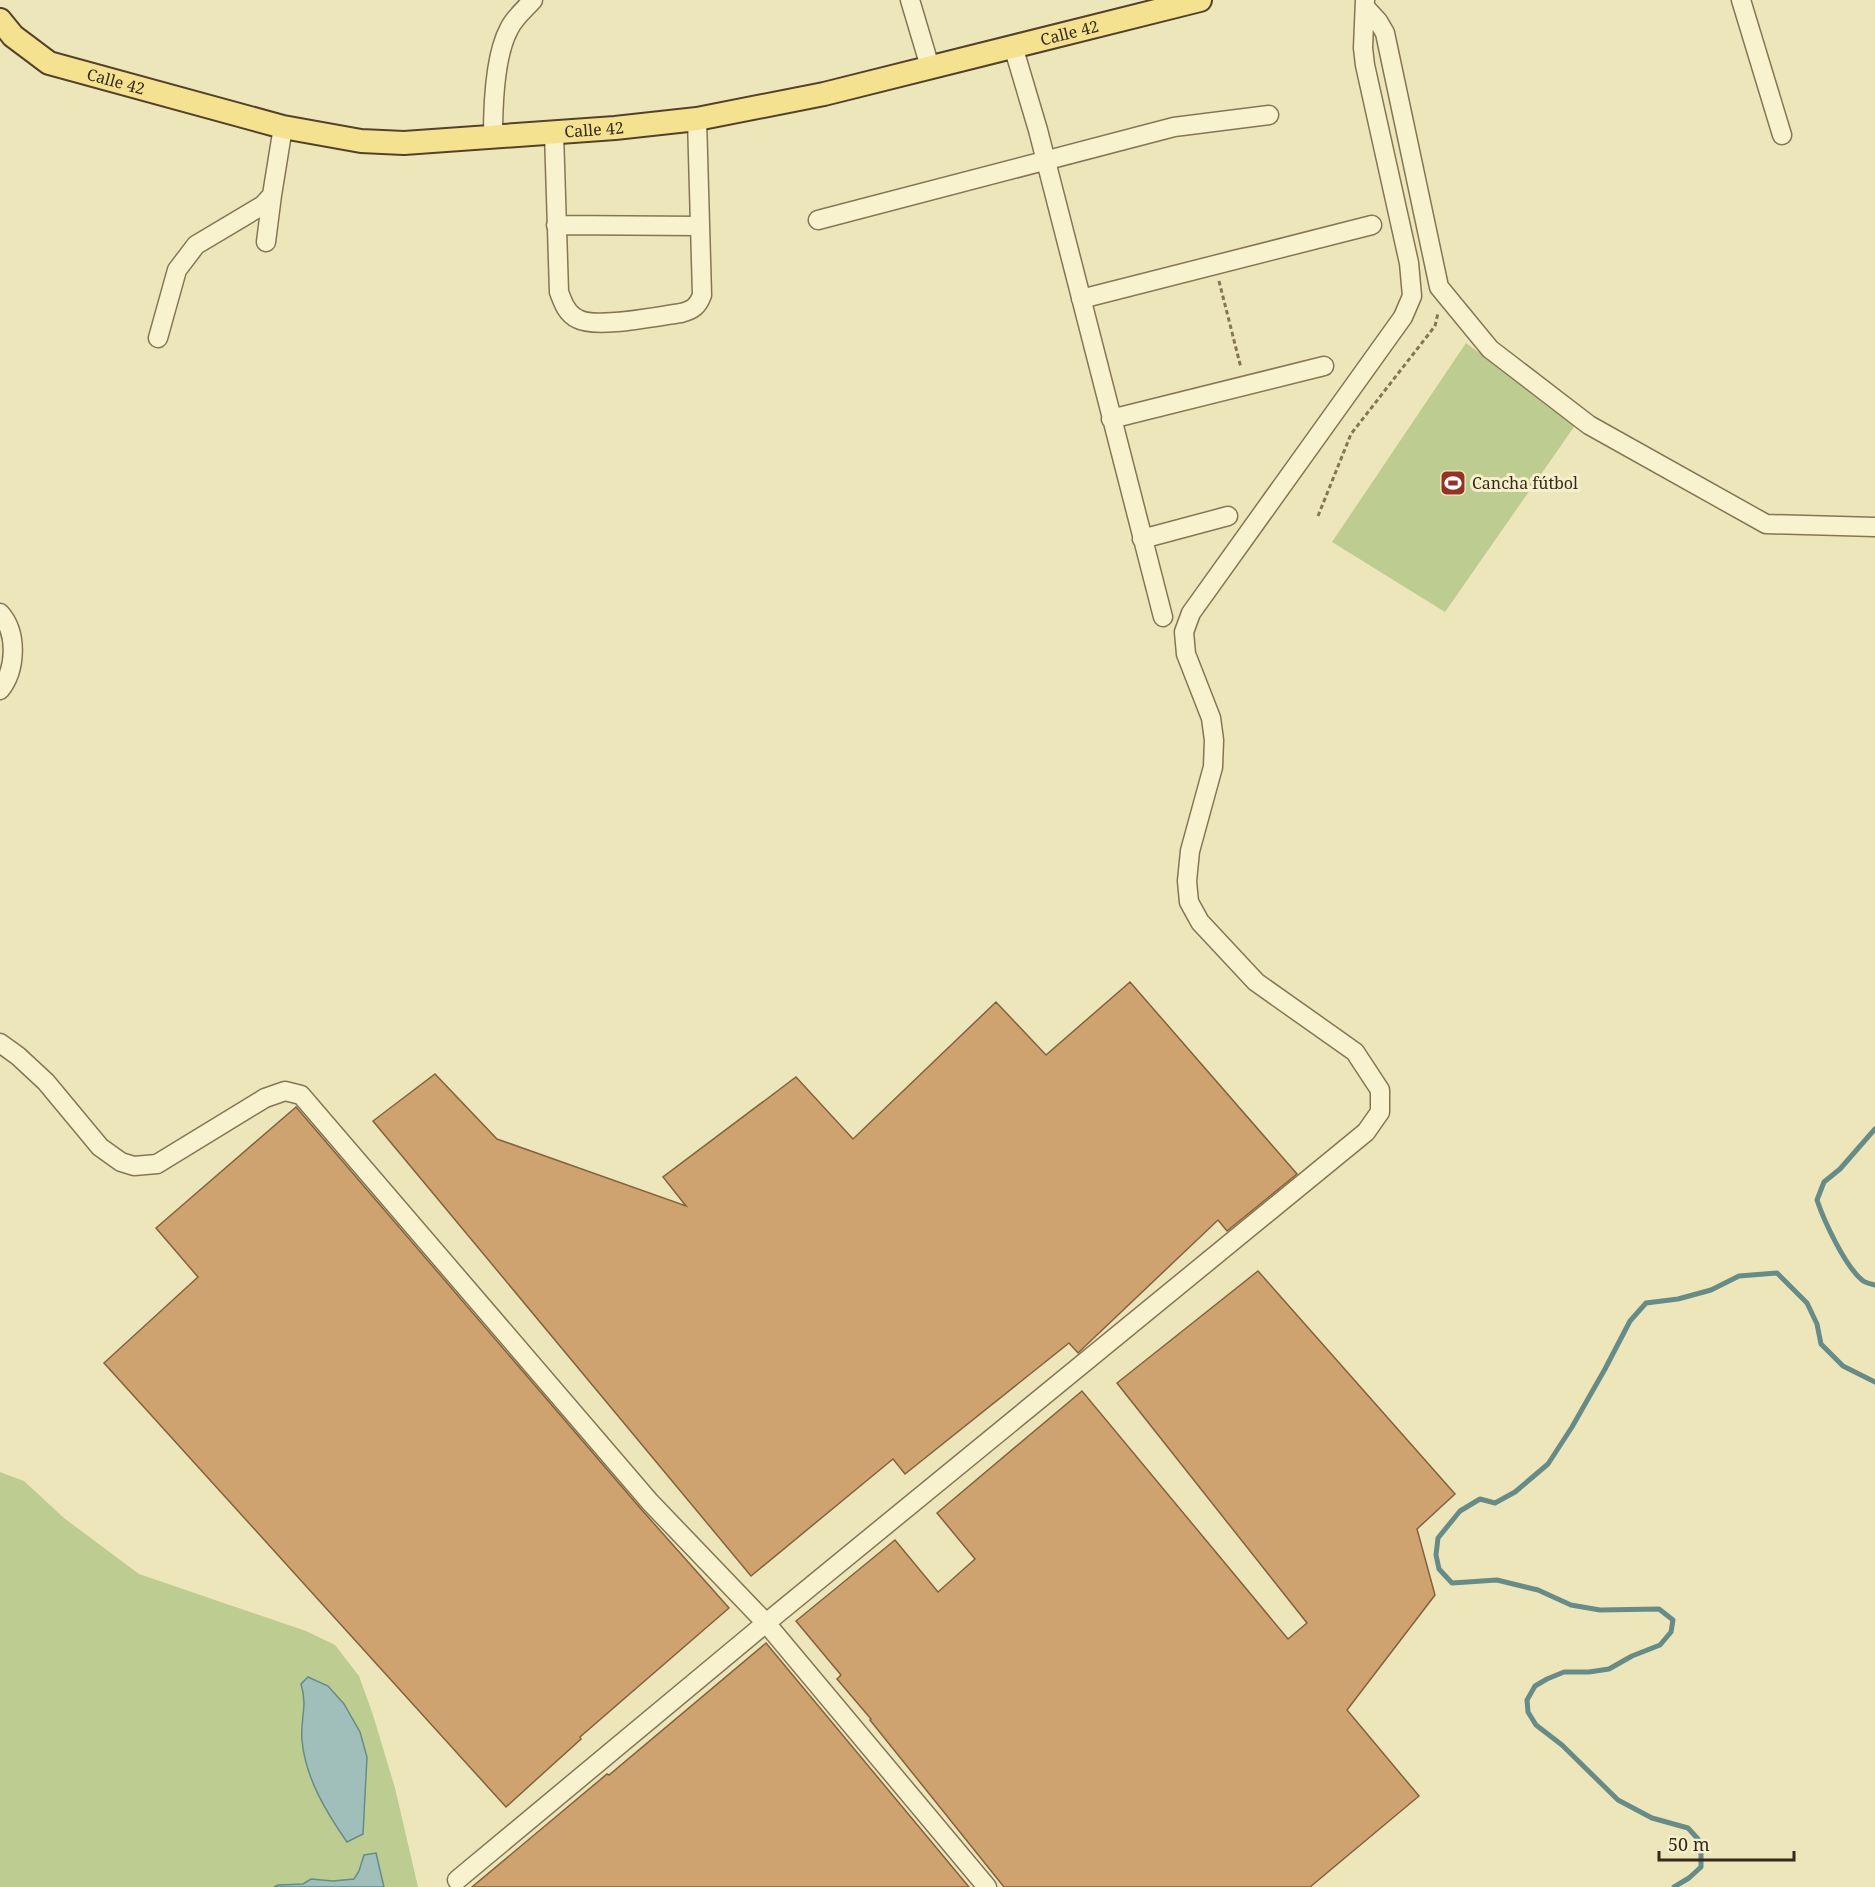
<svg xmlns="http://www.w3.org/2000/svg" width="1875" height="1887" font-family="'Noto Serif',serif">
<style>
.green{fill:#bdcc90}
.water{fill:#a0bfba;stroke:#678c88;stroke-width:1.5}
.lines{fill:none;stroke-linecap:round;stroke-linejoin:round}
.stream{stroke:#678c88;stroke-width:5}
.building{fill:#cea370;stroke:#85623b;stroke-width:1.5}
.minor-casing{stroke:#867555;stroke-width:21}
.major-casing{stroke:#53422a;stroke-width:26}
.path{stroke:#867555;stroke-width:3;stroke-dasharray:4.5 3;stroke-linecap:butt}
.minor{stroke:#f9f2ce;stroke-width:18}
.major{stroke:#f4e291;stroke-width:22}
.labels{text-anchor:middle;stroke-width:6;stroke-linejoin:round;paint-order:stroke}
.street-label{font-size:16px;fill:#342a1a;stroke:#f6efcb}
.poi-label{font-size:16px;fill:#342a1a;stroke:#f6efcb;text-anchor:start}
</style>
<rect width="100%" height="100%" fill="#eee6bb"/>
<path class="green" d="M1466,343l110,81 -131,188 -113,-70z
M0,1472l24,9 40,37 75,56 167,57 29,14 24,31 14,39 22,73 23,99h-418z"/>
<path class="water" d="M308,1677l20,9 16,18 16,28 7,25 -4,77 -16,8c-21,-30 -42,-65 -45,-102 -2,-21 6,-33 -1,-56z
M376,1853l8,34h-110l4,-2 25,-1 8,-5 22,2 21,-2 5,-8 5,-16z"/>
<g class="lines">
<path class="stream" d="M1875,1129l-35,40 -16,13 -7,18c7,21 28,66 45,80 3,3 9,4 13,5
M1674,1887l15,-9 12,-11v-15l-3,-13 -10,-11 -36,-10 -34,-18 -56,-55 -26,-20 -8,-13 -1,-12 8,-14 12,-7 17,-7h25l20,-3 23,-13 28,-11 11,-13 2,-12 -14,-11 -59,1 -29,-5 -33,-15 -41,-10 -45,3 -13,-14 -3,-14 2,-17 22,-27 20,-12 15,4 20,-11 33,-28 24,-37 33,-58 25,-48 16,-18 32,-4 33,-9 28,-14 38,-3 30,30 10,21 4,20 22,22 32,16"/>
</g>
<path class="building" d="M1130,982l167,192 -70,57 -9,-11 -140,133 -9,-10 -164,131 -12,-15 -142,117 -378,-455 62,-47 62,65 189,67 -23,-29 133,-100 57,62 143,-137 50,53z
M296,1107l345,402 88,99 -149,129 1,2 -75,68 -402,-444 94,-86 -42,-49z
M1258,1271l197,223 -38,35 18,66 -88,115 72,86 -109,91h-306l-134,-167 1,-1 -34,-40 4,-4 -45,-54 99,-81 43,52 37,-33 -38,-46 145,-122 206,248 19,-16 -190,-240z
M766,1643l203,244h-497l135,-113 2,1z"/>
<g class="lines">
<g class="minor-casing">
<path id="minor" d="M910,0l20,67
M1741,0l41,135
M1366,8l12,13 7,12 54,254 51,62 99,76 177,99 109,3
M1013,46l25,84 125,487
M554,133l5,159c4,11 8,22 19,27 18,10 80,-3 103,-6 12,-3 17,-7 21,-18l-5,-176
M493,136c0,-30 2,-81 16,-107 5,-11 16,-20 24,-29
M818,220l356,-93 95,-12
M556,225l144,1
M266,242l6,-47
M1081,299l291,-74
M158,338l19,-68 19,-25 67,-40 9,-10 11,-68
M1111,419l213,-53
M1142,539l86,-23
M0,613c18,20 16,57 0,77
M0,1043l18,13 28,26 54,65 21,15 13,4 23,-2 108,-66 20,-7 16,4 349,407 116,121 221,264
M457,1880l309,-257 600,-491 14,-20v-22l-25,-38 -99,-70 -56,-60 -11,-20 -2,-21 3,-30 23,-84 1,-27 -3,-22 -25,-64 -2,-22 7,-19 212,-296 9,-21 -3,-33 -44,-198 -2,-17 2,-48"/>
</g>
<g class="major-casing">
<g id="major">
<path id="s1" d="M0,20l13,16 36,27 234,64 78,14 43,2 211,-15 82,-9 127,-25 376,-94"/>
</g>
</g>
<path class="path" d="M1219,281l22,87
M1318,516l33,-82 84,-108 3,-13"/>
<use href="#minor" class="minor"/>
<use href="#major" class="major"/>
</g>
<defs>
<g id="stadium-square" transform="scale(1.35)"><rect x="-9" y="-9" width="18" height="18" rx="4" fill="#963224" stroke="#f6efcb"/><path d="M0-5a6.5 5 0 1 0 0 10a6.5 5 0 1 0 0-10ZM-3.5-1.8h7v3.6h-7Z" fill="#fff"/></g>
</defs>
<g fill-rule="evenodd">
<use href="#stadium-square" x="1453" y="483"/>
</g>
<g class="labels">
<g class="street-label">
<text dy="6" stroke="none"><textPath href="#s1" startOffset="1107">Calle 42</textPath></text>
<text dy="6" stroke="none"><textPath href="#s1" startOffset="135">Calle 42</textPath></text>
<text dy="6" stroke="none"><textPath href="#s1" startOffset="621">Calle 42</textPath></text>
</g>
<g class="poi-label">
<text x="1472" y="489">Cancha fútbol</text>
</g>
</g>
<path d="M1659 1851v9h135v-9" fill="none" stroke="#342a1a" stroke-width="3"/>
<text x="1668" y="1851" font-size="18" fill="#342a1a" stroke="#f6efcb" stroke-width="4.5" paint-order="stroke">50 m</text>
</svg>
